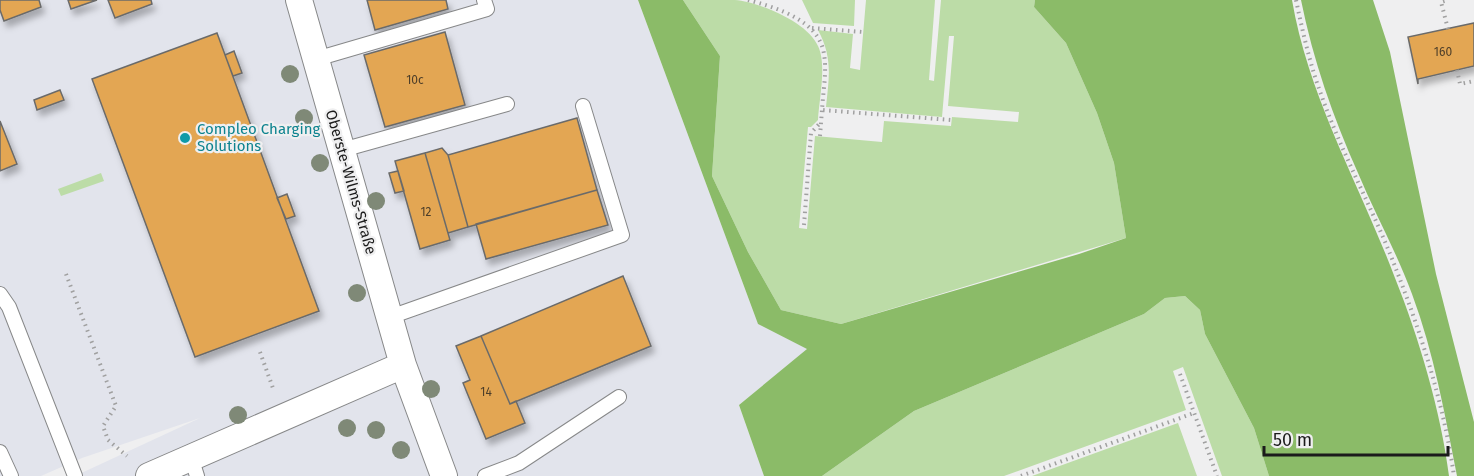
<svg xmlns="http://www.w3.org/2000/svg" width="1474" height="476" font-family="'Fira Sans',sans-serif">
<style>
.built{fill:#e2e4ec}
.green{fill:#bcdca7}
.forest{fill:#8bbb68}
.building{fill:#e3a652;stroke:#6b6b6a;stroke-width:1.5;filter:url(#shadow)}
.lines{fill:none;stroke-linecap:round;stroke-linejoin:round}
.lane-casing{stroke:#878889;stroke-width:16}
.street-casing{stroke:#878889;stroke-width:28}
.path{stroke:#a0a0a0;stroke-width:4;stroke-dasharray:1.5 4.5;stroke-linecap:butt}
.lane{stroke:#fff;stroke-width:14}
.street{stroke:#fff;stroke-width:26}
.tree{fill:#7f8977}
.culture-dot{fill:#0f9aa8;stroke:#efeff0;stroke-width:2}
.labels{text-anchor:middle;stroke-width:4.5;stroke-linejoin:round;paint-order:stroke}
.number-label{font-size:12px;fill:#4d3e29}
.culture-label{font-size:15px;fill:#0d838f;stroke:#efeff0;text-anchor:start}
.street-label{font-size:15px;fill:#1b1b1b;stroke:#efeff0}
</style>
<defs>
<filter id="shadow"><feDropShadow dx="3.5" dy="6" stdDeviation="3" flood-color="#0004"/></filter>
</defs>
<rect width="100%" height="100%" fill="#efeff0"/>
<path class="built" d="M0,0h638l120,324 50,25 -69,56 25,71h-689l125,-58 -118,40 -41,18h-41z"/>
<path class="green" d="M683,0c17,0 35,0 52,0 24,2 73,22 83,46 9,18 1,54 0,74l-7,7h-3l-9,101 8,1 8,-93 67,6 2,-21 67,5 1,-9 66,5 1,-10 -71,-6 6,-70h-5l-7,81 -116,-10c3,-30 7,-49 -8,-77l35,4 -3,34 10,2 6,-70h69l-6,80 5,1 7,-81h94l-1,7 32,36 31,70 17,50 12,75 -285,86 -60,-14 -33,-58 -36,-76 8,-120z
M802,0h53l-1,26 -41,-3z
M101,173l3,8 -43,15 -3,-7z
M1185,296l15,14 5,24 49,94 15,48h-47l-39,-109 -10,4 13,39 -182,66h-182l92,-65 230,-97 21,-16z
M1178,423l19,53h-165z"/>
<path class="forest" d="M638,0h45l37,56 -8,120 36,76 33,58 60,14 238,-70 47,-16 -12,-75 -17,-50 -31,-70 -32,-36 1,-7h257c17,99 68,185 103,278 24,60 46,134 54,198h-180l-15,-48 -49,-94 -5,-24 -15,-14 -20,2 -21,16 -230,97 -92,65h-58l-25,-71 68,-56 -49,-25z
M1301,0h72l17,52 46,222 38,148v54h-17c-12,-61 -23,-123 -45,-182 -15,-41 -37,-80 -54,-121 -25,-56 -45,-113 -57,-173z"/>
<path class="building" d="M0,0h39l2,7 -37,14 -4,-11z
M68,0h29l-26,9z
M108,0h43l1,4 -37,14z
M367,0h79l2,9 -73,21z
M1474,23v43l-56,13v5l-10,-47z
M445,32l20,73 -80,22 -21,-72z
M217,33l102,278 -124,46 -103,-278z
M234,51l8,22 -9,3 -8,-21z
M60,90l4,10 -27,10 -3,-10z
M577,118l20,72 -129,37 -20,-72z
M0,121l17,43 -17,7z
M442,148l6,7 20,72 -20,6 -23,-80z
M425,153l25,87 -30,9 -25,-88z
M398,171l6,20 -9,2 -6,-20z
M597,190l11,35 -122,34 -10,-35z
M287,194l8,22 -9,3 -9,-21z
M623,276l28,70 -141,58 -29,-68z
M481,336l29,68 6,-3 9,22 -39,16 -23,-56 7,-3 -14,-34z"/>
<g class="lines">
<g class="lane-casing">
<path id="lane" d="M316,59l171,-50 -3,-9
M342,150l165,-46
M0,294l9,13 66,169
M390,317l232,-82 -39,-129
M0,452l11,24
M191,457l6,19
M485,476l34,-13 100,-66"/>
</g>
<g class="street-casing">
<path id="street" d="M299,0l104,365
M149,476l254,-111 41,111"/>
</g>
<path class="path" d="M748,0c29,8 71,20 76,54 3,18 -1,38 -2,56l129,10
M1296,0c7,33 14,65 26,97 21,59 52,114 74,172 26,67 48,136 58,207
M812,28l51,4
M1448,29l-7,-27 7,-2
M1457,70l3,14 14,-3
M820,136l2,-26
M804,225l7,-92 10,-11
M66,274l50,132 -13,20 5,14 19,16
M260,352l14,39
M1180,374l37,102
M1021,476l173,-63"/>
<use href="#lane" class="lane"/>
<use href="#street" class="street"/>
</g>
<g class="tree">
<circle cx="290" cy="74" r="9"/>
<circle cx="304" cy="118" r="9"/>
<circle cx="320" cy="163" r="9"/>
<circle cx="376" cy="201" r="9"/>
<circle cx="357" cy="293" r="9"/>
<circle cx="431" cy="389" r="9"/>
<circle cx="238" cy="415" r="9"/>
<circle cx="347" cy="428" r="9"/>
<circle cx="376" cy="430" r="9"/>
<circle cx="401" cy="450" r="9"/>
</g>
<circle class="culture-dot" cx="185" cy="138" r="6"/>
<g class="labels">
<g class="number-label">
<text x="1443" y="56">160</text>
<text x="415" y="84">10c</text>
<text x="426" y="216">12</text>
<text x="486" y="396">14</text>
</g>
<g class="culture-label">
<text x="197" y="134">Compleo Charging<tspan x="197" dy="17">Solutions</tspan></text>
</g>
<g class="street-label">
<text transform="translate(351 182) rotate(74)" y="5">Oberste-Wilms-Straße</text>
</g>
</g>
<path d="M1264 446v9h184v-9" fill="none" stroke="#1b1b1b" stroke-width="3"/>
<text x="1273" y="446" font-size="18" fill="#1b1b1b" stroke="#efeff0" stroke-width="4.5" paint-order="stroke">50 m</text>
</svg>
